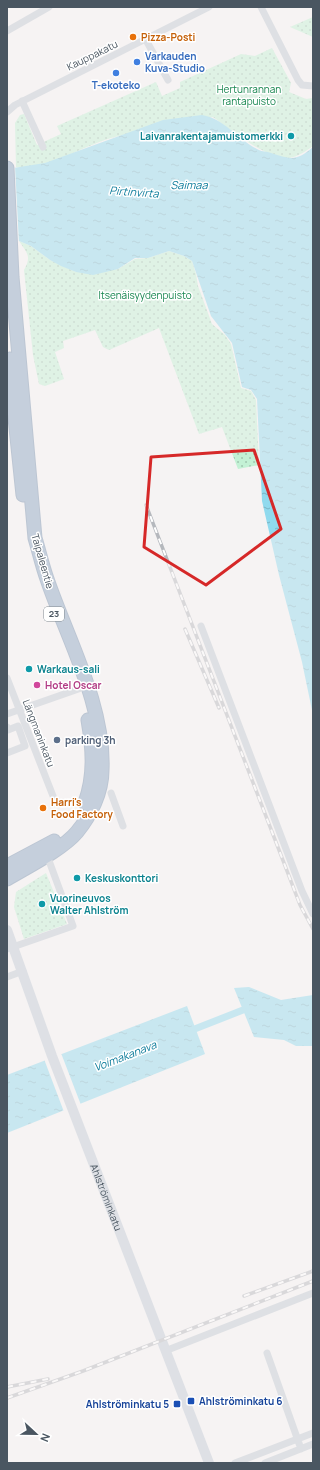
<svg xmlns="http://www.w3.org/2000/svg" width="320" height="1470" font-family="Manrope,sans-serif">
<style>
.grass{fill:url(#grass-dots)}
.water{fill:url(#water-ripples)}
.pier{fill:#f5f3f3}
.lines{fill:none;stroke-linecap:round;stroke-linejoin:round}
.canal{stroke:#90daee;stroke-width:7}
.highway-casing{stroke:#7690ad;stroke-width:15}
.street{stroke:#c1cad2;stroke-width:7}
.secondary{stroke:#c1cbd6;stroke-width:10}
.highway{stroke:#8ba5c1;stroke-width:13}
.rail-casing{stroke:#b5b8bd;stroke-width:3.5}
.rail{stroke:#fff;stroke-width:2;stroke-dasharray:6;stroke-linecap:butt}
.marked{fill:none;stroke:#d62828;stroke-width:3;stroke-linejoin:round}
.food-dot{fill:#e8710a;stroke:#fff;stroke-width:1.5}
.shop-dot{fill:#3f7fe0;stroke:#fff;stroke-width:1.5}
.culture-dot{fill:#0f9aa8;stroke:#fff;stroke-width:1.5}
.hotel-dot{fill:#d1479c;stroke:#fff;stroke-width:1.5}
.service-dot{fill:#5c6f8a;stroke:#fff;stroke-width:1.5}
.transit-dot{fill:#1a4fb4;stroke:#fff;stroke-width:1.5}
.labels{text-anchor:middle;stroke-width:3;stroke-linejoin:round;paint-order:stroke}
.shield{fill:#fff;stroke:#808990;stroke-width:1}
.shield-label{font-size:9px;font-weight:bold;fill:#4a5661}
.food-label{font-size:10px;font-weight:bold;fill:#c56008;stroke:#fff;text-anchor:start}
.street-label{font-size:10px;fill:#4a5661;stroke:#fff}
.shop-label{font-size:10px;font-weight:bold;fill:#366cbe;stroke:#fff;text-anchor:start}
.park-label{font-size:10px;fill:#17864f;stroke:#fff}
.culture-label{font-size:10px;font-weight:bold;fill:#0d838f;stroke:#fff;text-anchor:start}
.hotel-label{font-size:10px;font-weight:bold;fill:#b23c85;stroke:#fff;text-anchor:start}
.service-label{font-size:10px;font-weight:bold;fill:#4e5e75;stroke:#fff;text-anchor:start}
.transit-label{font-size:10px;font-weight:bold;fill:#164399;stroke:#fff;text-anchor:start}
.water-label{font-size:11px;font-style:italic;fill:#0c7c9b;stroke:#fff}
</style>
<defs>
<pattern id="grass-dots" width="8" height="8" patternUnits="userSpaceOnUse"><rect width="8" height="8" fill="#c3f1d5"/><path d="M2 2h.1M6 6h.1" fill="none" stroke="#a0c6b0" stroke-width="1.8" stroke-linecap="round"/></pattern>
<pattern id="water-ripples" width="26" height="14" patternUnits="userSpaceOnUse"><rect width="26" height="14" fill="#90daee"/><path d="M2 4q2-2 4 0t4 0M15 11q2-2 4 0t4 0" fill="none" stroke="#78b4c4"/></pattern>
</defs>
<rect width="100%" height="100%" fill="#f5f3f3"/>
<path class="grass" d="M313,17v20l-23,-10z
M272,48l19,35 -2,9 17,7 7,-1v48c-7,5 -15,11 -25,12 -21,1 -58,-28 -75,-41 -34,7 -69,12 -102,21 -31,9 -61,31 -95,29l-1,-44 5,-8 4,-1 13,31 24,-11 -4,-8 99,-44 6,14 18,-8v-6l61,-28 14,2z
M19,241l12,5 19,14 26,12 42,-3 17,-10 13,-1 21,-7 15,5 8,5 4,13 2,12 14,38 13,11 6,9 10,44 10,3 5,9 3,65 -21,4 -16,-42 -23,7 -40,-106 -50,22 -6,-3 -8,-17 -32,11 1,7 -9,4 9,27 -19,7 -6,-2 -6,-29 -9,-85c8,-14 3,-17 -5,-29z
M46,873l21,51 -43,15 -10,-32 2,-15z"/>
<path class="water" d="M202,115c23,4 36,25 57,35 3,2 8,1 12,3 19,6 25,9 42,-6v568l-11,-53 -23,-87 -17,-74 -5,-102 -6,-9 -9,-3 -10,-44 -21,-27 -19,-55 -8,-5 -15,-5 -21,7h-13l-17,11 -25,6 -17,-3 -15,-6 -11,-6 -19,-14 -24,-10v-67l38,-6 118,-43z
M249,987l32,13 32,-5v51h-17l-12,-6 -30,-3 -20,-49z
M187,1006l18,48 -198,79v-58z"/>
<path class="pier" d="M15,166l4,77 -12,-5v-71z
M61,1053l20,52 -17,7 -20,-53z"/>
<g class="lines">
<path class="canal" d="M187,1032l56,-22"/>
<g class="highway-casing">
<path id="highway" d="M7,168l5,109 23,261c4,13 7,27 12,41 20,59 58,127 55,191 0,22 -11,45 -25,62 -14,17 -50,35 -70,47
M10,359l3,40 10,96
M85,803c10,-28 8,-54 3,-83
M7,866l47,-25"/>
</g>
<path class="street" d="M261,7l37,73 4,5 11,1
M7,31l42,-24
M146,40l22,40
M22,101l21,46
M7,112l8,-7 194,-98
M201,626l101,265 11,23
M7,678l46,118
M7,714l80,-28
M7,727l1,3 10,-4 7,20 -18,7
M111,793l12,33
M7,949l66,-23 -25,-68
M7,977l16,-6
M165,1351l148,-58
M267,1353l34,96
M235,1463l78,-30
M265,1463l48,-19"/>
<path class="secondary" id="s1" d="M7,930l45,126 157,407"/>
<use href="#highway" class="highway"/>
<g class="rail-casing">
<path id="rail" d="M146,505l143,371 11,29 13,24
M185,629l34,79
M244,1296l69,-25
M7,1387l41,-8
M7,1398l76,-27 230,-90"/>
</g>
<use href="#rail" class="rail"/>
</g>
<path d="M0 0H320V1470H0ZM254,450l27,79 -75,56 -62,-38 7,-90z" fill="#f5f3f3" fill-opacity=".55" fill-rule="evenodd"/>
<path class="marked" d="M254,450l27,79 -75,56 -62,-38 7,-90z"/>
<g class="food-dot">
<circle cx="133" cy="37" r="4"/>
<circle cx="43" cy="808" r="4"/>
</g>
<g class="shop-dot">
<circle cx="137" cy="62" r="4"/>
<circle cx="116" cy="73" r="4"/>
</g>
<g class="culture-dot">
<circle cx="291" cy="136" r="4"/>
<circle cx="29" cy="669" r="4"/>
<circle cx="77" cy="878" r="4"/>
<circle cx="42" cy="904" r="4"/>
</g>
<circle class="hotel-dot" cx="37" cy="685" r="4"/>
<circle class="service-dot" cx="57" cy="740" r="4"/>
<g class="transit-dot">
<rect x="187" y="1397" width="8" height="8" rx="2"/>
<rect x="173" y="1400" width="8" height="8" rx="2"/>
</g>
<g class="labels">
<rect class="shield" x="44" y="607" width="20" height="14" rx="3"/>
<g class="shield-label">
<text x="54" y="617">23</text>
</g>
<g class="food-label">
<text x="141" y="41">Pizza-Posti</text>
<text x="51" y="806">Harri's<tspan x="51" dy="12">Food Factory</tspan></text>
</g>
<g class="street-label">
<text transform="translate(92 55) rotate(-26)" y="4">Kauppakatu</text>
<text transform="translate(43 561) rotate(74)" y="4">Taipaleentie</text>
<text transform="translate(39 733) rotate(69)" y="4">Längmaninkatu</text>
<text dy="4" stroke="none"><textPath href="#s1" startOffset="285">Ahlströminkatu</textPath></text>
</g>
<g class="shop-label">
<text x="145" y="60">Varkauden<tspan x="145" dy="12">Kuva-Studio</tspan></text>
<text x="116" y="89" text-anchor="middle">T-ekoteko</text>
</g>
<g class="park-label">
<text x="249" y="93">Hertunrannan<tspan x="249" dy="12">rantapuisto</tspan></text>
<text x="145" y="299">Itsenäisyydenpuisto</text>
</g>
<g class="culture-label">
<text x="283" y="140" text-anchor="end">Laivanrakentajamuistomerkki</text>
<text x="37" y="673">Warkaus-sali</text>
<text x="85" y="882">Keskuskonttori</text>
<text x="50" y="902">Vuorineuvos<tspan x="50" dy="12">Walter Ahlström</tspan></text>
</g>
<g class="hotel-label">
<text x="45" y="689">Hotel Oscar</text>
</g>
<g class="service-label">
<text x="65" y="744">parking 3h</text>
</g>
<g class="transit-label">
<text x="199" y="1405">Ahlströminkatu 6</text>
<text x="169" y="1408" text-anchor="end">Ahlströminkatu 5</text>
</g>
<g class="water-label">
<text x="189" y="189">Saimaa</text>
<text transform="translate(134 192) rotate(4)" y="4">Pirtinvirta</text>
<text transform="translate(125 1056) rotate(-21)" y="4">Voimakanava</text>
</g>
</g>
<rect width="320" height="1470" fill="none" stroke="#4a5661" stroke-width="16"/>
<g transform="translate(36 1434) rotate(112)" stroke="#ffffff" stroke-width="3" paint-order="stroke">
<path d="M0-3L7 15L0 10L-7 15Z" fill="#4a5661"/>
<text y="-6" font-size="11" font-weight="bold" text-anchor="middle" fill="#4a5661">N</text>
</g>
</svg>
